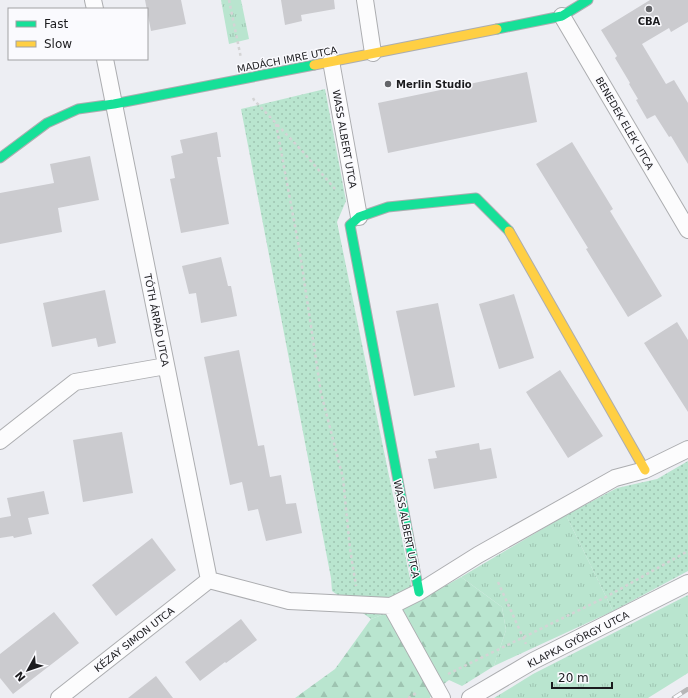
<svg xmlns="http://www.w3.org/2000/svg" width="688" height="698" font-family="'DejaVu Sans',sans-serif">
<style>
.grass{fill:url(#grass-tufts)}
.forest{fill:url(#forest-firs)}
.park{fill:url(#park-dots)}
.building{fill:#cbcbcf}
.lines{fill:none;stroke-linecap:round;stroke-linejoin:round}
.street-casing{stroke:#acadb0;stroke-width:18}
.fast-casing{stroke:#acadb0;stroke-width:11}
.slow-casing{stroke:#acadb0;stroke-width:11}
.path{stroke:#d4d4d5;stroke-width:2.5;stroke-dasharray:3 3;stroke-linecap:butt}
.street{stroke:#fcfcfd;stroke-width:16}
.fast{stroke:#16e098;stroke-width:9}
.slow{stroke:#ffcf43;stroke-width:9}
.rail-casing{stroke:#b7b7b8;stroke-width:4.5}
.rail{stroke:#fafafe;stroke-width:3;stroke-dasharray:9;stroke-linecap:butt}
.poi-dot{fill:#646569;stroke:#fafafe;stroke-width:1.5}
.labels{text-anchor:middle;stroke-width:3;stroke-linejoin:round;paint-order:stroke}
.poi-label{font-size:10px;font-weight:bold;fill:#1b1b1e;stroke:#fafafe}
.street-label{font-size:10px;fill:#1b1b1e;stroke:#fafafe}
</style>
<defs>
<pattern id="grass-tufts" width="24" height="20" patternUnits="userSpaceOnUse"><rect width="24" height="20" fill="#b9e5cf"/><path d="M3 7l-1-3M5 7V3M7 7l1-3M15 17l-1-3M17 17v-4M19 17l1-3" fill="none" stroke="#9ec4b1"/></pattern>
<pattern id="forest-firs" width="22" height="20" patternUnits="userSpaceOnUse"><rect width="22" height="20" fill="#b9e5cf"/><path d="M5 1l3.5 6h-7zM16 11l3.5 6h-7z" fill="#9ec4b1"/></pattern>
<pattern id="park-dots" width="8" height="8" patternUnits="userSpaceOnUse"><rect width="8" height="8" fill="#b9e5cf"/><path d="M2 2h.1M6 6h.1" fill="none" stroke="#9ec4b1" stroke-width="1.8" stroke-linecap="round"/></pattern>
</defs>
<rect width="100%" height="100%" fill="#edeef3"/>
<path class="grass" d="M221,0h20l8,39 -20,5z
M566,515l47,96 -119,55 12,-36 -4,-23 -41,-30z
M688,595v78l-40,25h-154l39,-24z"/>
<path class="forest" d="M461,577l41,30 4,23 -12,36 -32,20 -13,-6 -17,13 -2,5h-135l40,-29 36,-50 44,-16z"/>
<path class="park" d="M325,89l21,112 -9,21 78,381 -44,16 -39,-28 -1,-13 -90,-469z
M688,461v110l-75,40 -47,-96 51,-27 40,-9z"/>
<path class="building" d="M145,0h36l5,24 -35,7z
M281,0h53l1,9 -34,6 1,6 -17,4z
M650,0h38v22l-17,10 -2,-4 -27,16 24,40 8,-4 14,23v61l-17,-28 -2,1 -14,-22 -8,4 -11,-19 2,-1 -9,-15 1,-1 -15,-25 2,-2 -16,-26z
M527,72l10,50 -149,31 -10,-50z
M217,132l4,25h-4l12,67 -48,9 -11,-54 5,-1 -4,-22 12,-3 -3,-13z
M572,142l41,67 -3,2 52,85 -34,21 -42,-68 2,-1 -52,-84z
M90,156l9,44 -41,8 4,24 -62,12v-51l54,-10 -4,-19z
M221,257l7,29h3l6,30 -36,7 -5,-30 -7,1 -7,-28z
M105,290l11,53 -18,4 -2,-9 -44,9 -9,-44z
M514,294l20,64 -35,11 -20,-65z
M438,303l17,84 -41,9 -18,-85z
M677,322l11,18v72l-44,-69z
M239,350l19,96 6,-1 6,32 11,-2 5,29 10,-1 6,30 -36,8 -8,-32 -10,2 -6,-29 -12,3 -26,-128z
M560,370l43,66 -35,22 -42,-66z
M122,432l11,61 -50,9 -10,-62z
M479,443l1,7 11,-2 6,30 -63,11 -6,-30 9,-1 -2,-7z
M44,491l5,23 -21,4 4,16 -18,4 -1,-2 -13,2v-20l11,-2 -4,-18z
M152,538l24,32 -60,46 -24,-31z
M54,612l25,31 -66,51 -13,-16v-24z
M241,619l16,21 -31,23 -1,-1 -25,19 -15,-19z
M156,676l17,22h-45z"/>
<g class="lines">
<g class="street-casing">
<path id="street" d="M93,0l2,9
M365,0l8,53
M562,16l126,214
M105,59l104,521
M331,61l28,156
M0,441l75,-59 91,-16
M209,580l80,21 102,5 28,-14 59,-37 137,-77 30,-8 43,-21
M391,606l51,92
M59,698l150,-118
M470,698l63,-37 155,-78"/>
</g>
<g class="fast-casing">
<path id="fast" d="M497,29l65,-13 26,-16
M0,158l47,-35 31,-14 36,-5 200,-39
M419,592l-69,-367 9,-8 29,-10 88,-9 33,33"/>
</g>
<g class="slow-casing">
<path id="slow" d="M314,65l183,-36
M509,231l136,239"/>
</g>
<path class="path" d="M229,0l12,58
M253,98l1,2 50,53 31,36
M276,124l24,129 21,140 22,85 7,71 6,37
M498,582l28,62
M448,674l158,-77 82,-46
M408,698l10,-6"/>
<use href="#street" class="street"/>
<use href="#fast" class="fast"/>
<use href="#slow" class="slow"/>
<g class="rail-casing">
<path id="rail" d="M674,698l14,-9"/>
</g>
<use href="#rail" class="rail"/>
</g>
<g class="poi-dot">
<circle cx="649" cy="9" r="4"/>
<circle cx="388" cy="84" r="4"/>
</g>
<g class="labels">
<g class="poi-label">
<text x="649" y="25">CBA</text>
<text x="396" y="88" text-anchor="start">Merlin Studio</text>
</g>
<g class="street-label">
<text transform="translate(287 59) rotate(-11)" y="4">MADÁCH IMRE UTCA</text>
<text transform="translate(625 123) rotate(60)" y="4">BENEDEK ELEK UTCA</text>
<text transform="translate(345 139) rotate(80)" y="4">WASS ALBERT UTCA</text>
<text transform="translate(157 320) rotate(79)" y="4">TÓTH ÁRPÁD UTCA</text>
<text transform="translate(407 529) rotate(79)" y="4">WASS ALBERT UTCA</text>
<text transform="translate(134 639) rotate(-38)" y="4">KÉZAY SIMON UTCA</text>
<text transform="translate(578 639) rotate(-27)" y="4">KLAPKA GYÖRGY UTCA</text>
</g>
</g>
<rect x="8" y="8" width="140" height="52" fill="#fafafe" stroke="#a1a1a4"/>
<rect x="16" y="21" width="20" height="6" fill="#16e098" stroke="#a1a1a4"/>
<text x="44" y="28" font-size="12" fill="#1b1b1e">Fast</text>
<rect x="16" y="41" width="20" height="6" fill="#ffcf43" stroke="#a1a1a4"/>
<text x="44" y="48" font-size="12" fill="#1b1b1e">Slow</text>
<g transform="translate(28 670) rotate(230)" stroke="#fafafe" stroke-width="3" paint-order="stroke">
<path d="M0-3L7 15L0 10L-7 15Z" fill="#1b1b1e"/>
<text y="-6" font-size="11" font-weight="bold" text-anchor="middle" fill="#1b1b1e">N</text>
</g>
<path d="M552 682v6h60v-6" fill="none" stroke="#1b1b1e" stroke-width="2"/>
<text x="558" y="682" font-size="12" fill="#1b1b1e" stroke="#fafafe" stroke-width="3" paint-order="stroke">20 m</text>
</svg>
